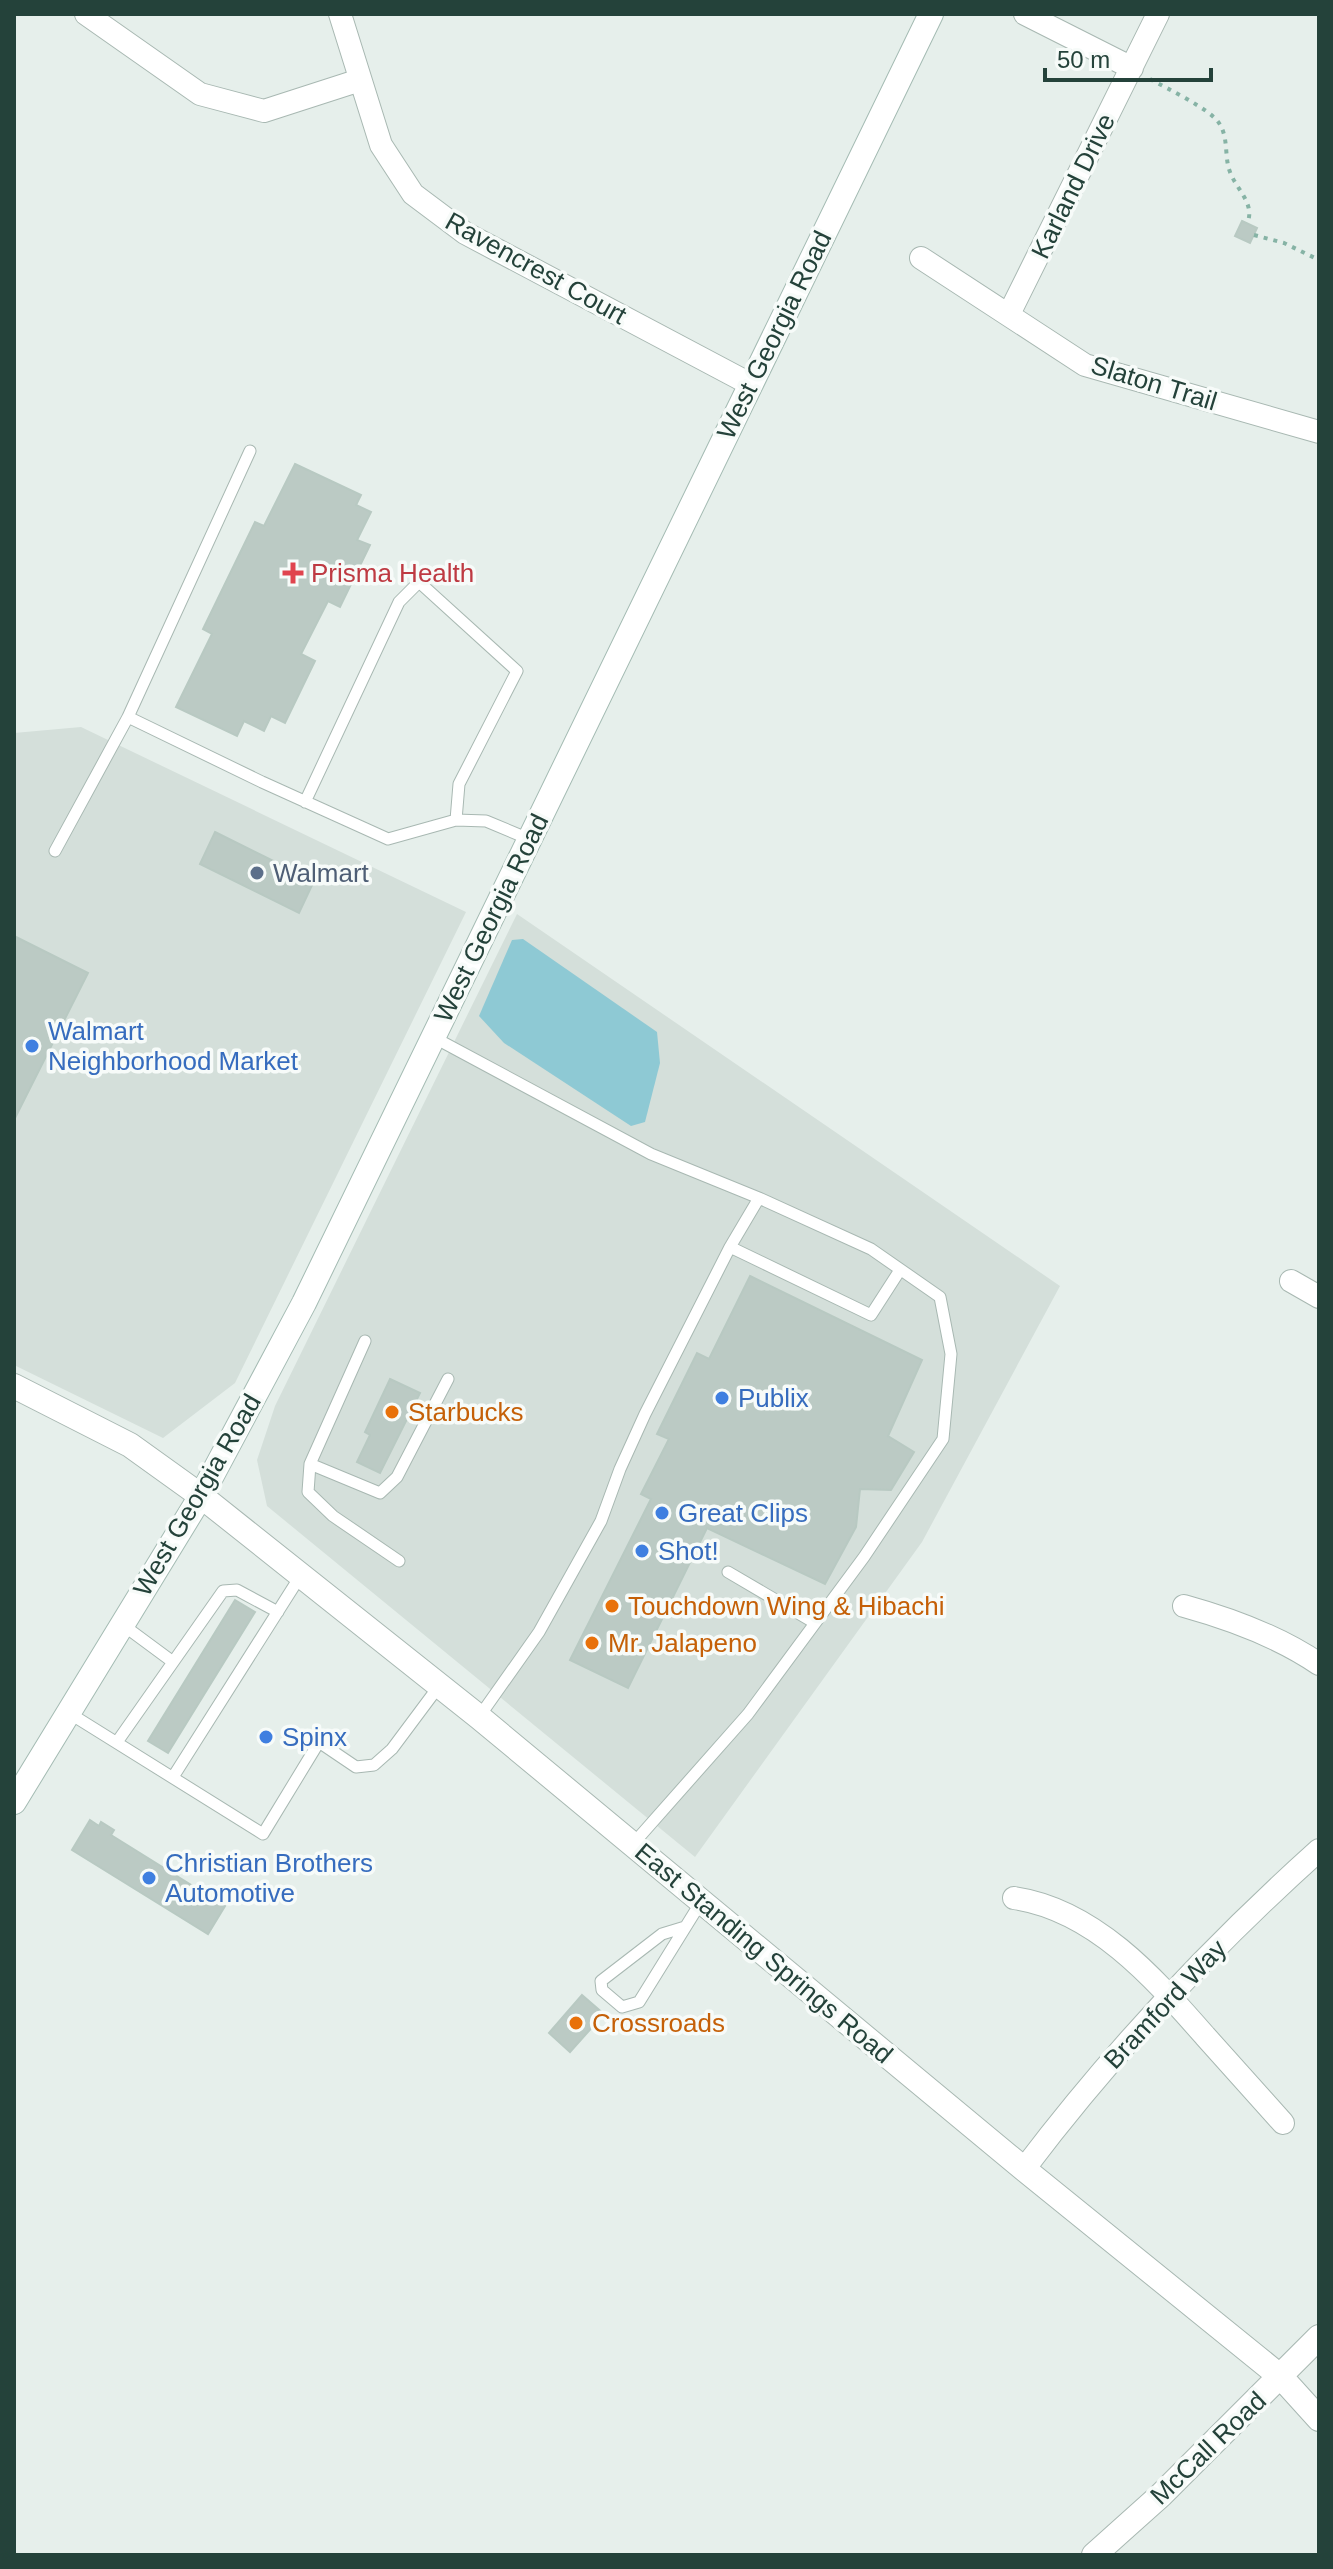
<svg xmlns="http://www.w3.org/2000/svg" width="1333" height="2569" font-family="Arial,sans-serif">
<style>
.built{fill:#d4dfda}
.water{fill:#8ec9d4}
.building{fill:#bbcac4;stroke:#b8c9c2;stroke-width:2}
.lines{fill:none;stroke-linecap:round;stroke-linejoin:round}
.service-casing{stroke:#a8b8b2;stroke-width:13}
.minor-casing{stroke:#a8b8b2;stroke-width:24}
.tertiary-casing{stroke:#a8b8b2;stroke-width:26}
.secondary-casing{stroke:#a4bbb3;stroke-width:26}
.path{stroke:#86b3a5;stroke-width:4;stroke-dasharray:4 6;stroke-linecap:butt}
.service{stroke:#fff;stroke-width:11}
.minor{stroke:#fff;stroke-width:22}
.tertiary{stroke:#fff;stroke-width:24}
.secondary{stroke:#fff;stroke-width:24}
.health-dot{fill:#e0444e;stroke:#f7fbf9;stroke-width:3}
.service-dot{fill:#5c6f8a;stroke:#f7fbf9;stroke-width:3}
.shop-dot{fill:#3f7fe0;stroke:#f7fbf9;stroke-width:3}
.food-dot{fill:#e8710a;stroke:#f7fbf9;stroke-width:3}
.labels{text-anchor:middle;stroke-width:7;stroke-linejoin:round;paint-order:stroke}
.street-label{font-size:26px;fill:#24423a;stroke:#f7fbf9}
.health-label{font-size:26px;fill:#be3a42;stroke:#f7fbf9;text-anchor:start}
.service-label{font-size:26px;fill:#4e5e75;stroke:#f7fbf9;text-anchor:start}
.shop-label{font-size:26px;fill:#366cbe;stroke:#f7fbf9;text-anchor:start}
.food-label{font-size:26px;fill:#c56008;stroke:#f7fbf9;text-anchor:start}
</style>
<rect width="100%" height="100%" fill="#e6efeb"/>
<path class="built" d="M81,727l385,185 -231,471 -72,55 -149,-73v-632z
M517,914l543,372 -138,256 -227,315 -428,-351 -10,-46 18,-54z"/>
<path class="water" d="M523,939l134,93 3,31 -15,59 -14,4 -127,-83 -25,-27 33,-76z"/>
<path class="building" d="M1242,221l15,7 -7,15 -15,-7z
M295,464l66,31 -5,10 15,7 -14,28 13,5 -30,62 -12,-6 -27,53 14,7 -30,62 -14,-7 -7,15 -20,-10 -7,15 -61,-29 36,-73 -9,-5 52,-107 9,4z
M215,832l99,49 -15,32 -99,-49z
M14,936l74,37 -74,147z
M750,1276l172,84 -34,76 26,16 -23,38 -31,-1 -4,38 -31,57 -118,-56 -79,160 -58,-28 81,-161 -10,-5 28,-55 -12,-5 40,-81 12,6z
M390,1379l30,14 -40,80 -23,-11 13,-27 -5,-3z
M235,1600l20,12 -87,141 -20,-12z
M90,1820l9,6 2,-4 13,8 -3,5 114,71 -17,28 -136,-84z
M582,1995l22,19 -34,38 -21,-19z"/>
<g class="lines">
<g class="service-casing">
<path id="service" d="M128,717l122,-266
M305,802l94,-200 20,-20 98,89 -58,113 -3,36
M55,851l73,-134 134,65 126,57 68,-19 30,1 43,18
M433,1037l218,117 108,44 112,51 69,48 11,57 -8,85 -79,118 -116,157 -115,130
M730,1247l141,68 29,-45
M365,1341l-55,123 -2,28 25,24 66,45
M310,1464l70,29 17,-16 51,-98
M728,1572l87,51
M123,1625l50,37
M69,1713l194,121 56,-92 37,25 18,-2 18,-16 47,-63
M479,1717l60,-85 62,-111 19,-52 25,-55 85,-167 29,-49
M117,1742l106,-151 14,-1 41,22
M173,1777l128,-202
M685,1927l-23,7 -61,47 1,9 20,17 17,-5 62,-100"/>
</g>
<g class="minor-casing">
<path id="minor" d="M86,14l114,80 64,17 96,-31
M340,14l41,131 32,49 52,39 285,151
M1025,14l107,54
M921,258l164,107 234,67
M1009,314l149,-300
M1291,1281l28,16
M1184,1606c47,13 94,30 135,58
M1014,1898c81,12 140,80 191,138 26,29 52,58 78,87
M1024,2169c87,-115 187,-222 295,-319"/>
</g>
<g class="tertiary-casing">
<path id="tertiary" d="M14,1386l116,59 71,51 278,221 545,452 257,208 38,42
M1094,2555l67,-60 158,-158"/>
</g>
<g class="secondary-casing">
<path id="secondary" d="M14,1802l187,-306 103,-193 627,-1289"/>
</g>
<path class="path" d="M1150,79c16,9 60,30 69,44 10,15 5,34 11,49 6,17 26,32 17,52
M1254,235l30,8 35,17"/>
<use href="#service" class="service"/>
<use href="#minor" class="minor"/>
<use href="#tertiary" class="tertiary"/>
<use href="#secondary" class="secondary"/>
</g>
<path class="health-dot" d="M289 561h8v8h8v8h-8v8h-8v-8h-8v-8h8z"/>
<circle class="service-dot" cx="257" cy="873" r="8"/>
<g class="shop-dot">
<circle cx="32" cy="1046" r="8"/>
<circle cx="722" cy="1398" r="8"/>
<circle cx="662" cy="1513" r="8"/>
<circle cx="642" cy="1551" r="8"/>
<circle cx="266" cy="1737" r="8"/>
<circle cx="149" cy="1878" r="8"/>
</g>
<g class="food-dot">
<circle cx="392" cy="1412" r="8"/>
<circle cx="612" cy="1606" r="8"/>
<circle cx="592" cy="1643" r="8"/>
<circle cx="576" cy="2023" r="8"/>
</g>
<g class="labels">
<g class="street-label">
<text transform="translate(1073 186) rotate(-64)" y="9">Karland Drive</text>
<text transform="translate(536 268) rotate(29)" y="9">Ravencrest Court</text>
<text transform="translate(774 335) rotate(-64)" y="9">West Georgia Road</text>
<text transform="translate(1154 383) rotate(17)" y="9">Slaton Trail</text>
<text transform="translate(491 918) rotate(-64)" y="9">West Georgia Road</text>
<text transform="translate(197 1495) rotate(-60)" y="9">West Georgia Road</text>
<text transform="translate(764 1953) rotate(40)" y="9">East Standing Springs Road</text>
<text transform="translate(1165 2004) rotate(-47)" y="9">Bramford Way</text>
<text transform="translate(1208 2448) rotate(-44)" y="9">McCall Road</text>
</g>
<g class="health-label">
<text x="311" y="582">Prisma Health</text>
</g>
<g class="service-label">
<text x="273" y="882">Walmart</text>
</g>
<g class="shop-label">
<text x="48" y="1040">Walmart<tspan x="48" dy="30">Neighborhood Market</tspan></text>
<text x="738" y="1407">Publix</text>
<text x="678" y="1522">Great Clips</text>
<text x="658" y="1560">Shot!</text>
<text x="282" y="1746">Spinx</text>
<text x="165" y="1872">Christian Brothers<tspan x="165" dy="30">Automotive</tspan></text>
</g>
<g class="food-label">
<text x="408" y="1421">Starbucks</text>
<text x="628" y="1615">Touchdown Wing &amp; Hibachi</text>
<text x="608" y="1652">Mr. Jalapeno</text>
<text x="592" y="2032">Crossroads</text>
</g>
</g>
<rect width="1333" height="2569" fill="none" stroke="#24423a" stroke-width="32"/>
<path d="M1045 68v12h166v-12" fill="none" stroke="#24423a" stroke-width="4"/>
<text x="1057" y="68" font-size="24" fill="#24423a" stroke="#f7fbf9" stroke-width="6" paint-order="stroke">50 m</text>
</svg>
